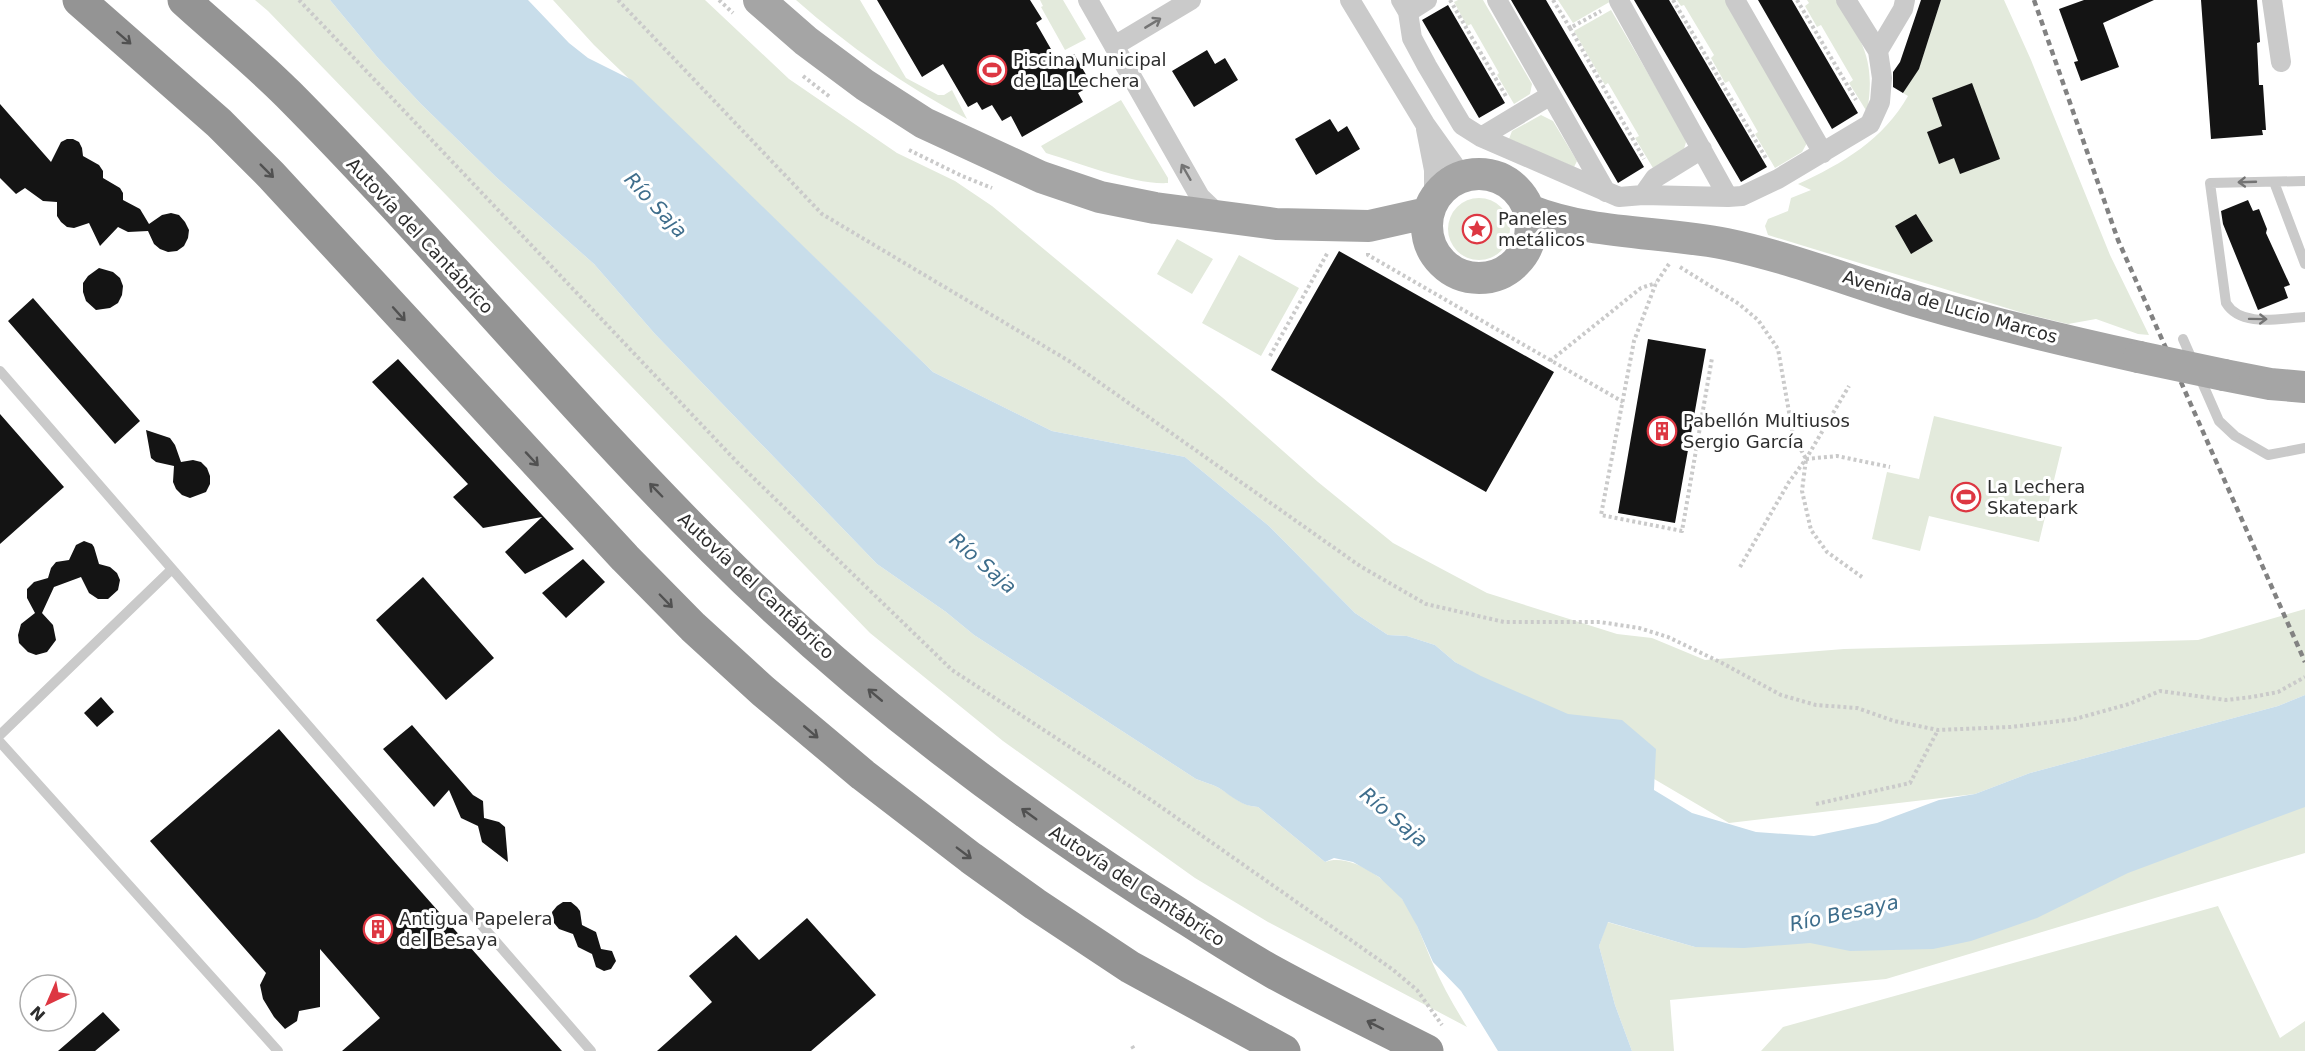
<svg xmlns="http://www.w3.org/2000/svg" width="2305" height="1051" font-family="'DejaVu Sans',sans-serif">
<style>
.green{fill:#e3eadc}
.water{fill:#c8ddea}
.building{fill:#141414}
.lines{fill:none;stroke-linecap:round;stroke-linejoin:round}
.path{stroke:#cacaca;stroke-width:4;stroke-dasharray:3 3;stroke-linecap:butt}
.lane{stroke:#cacaca;stroke-width:10}
.street{stroke:#cacaca;stroke-width:20}
.primary{stroke:#a5a5a5;stroke-width:32}
.highway{stroke:#949494;stroke-width:33}
.rail{stroke:#828282;stroke-width:4.5;stroke-dasharray:6 4.5;stroke-linecap:butt}
.primary-bridge{stroke:#a5a5a5;stroke-width:32}
.oneway{stroke:#747474}
.oneway2{stroke:#515151}
.labels{text-anchor:middle;stroke-width:6;stroke-linejoin:round;paint-order:stroke}
.poi-label{font-size:18px;fill:#2d2d2d;stroke:#fff;text-anchor:start}
.street-label{font-size:18px;fill:#2d2d2d;stroke:#fff}
.water-label{font-size:20px;font-style:italic;fill:#3f6e8c;stroke:#fff}
</style>
<rect width="100%" height="100%" fill="#fff"/>
<path class="green" d="M255,0h75l48,58 43,46 75,73 98,87 61,70 222,230 69,48 28,23 222,144c7,3 16,5 23,9 14,8 22,18 39,19l67,55c25,-10 63,18 78,38 13,19 20,41 29,62 10,23 22,44 35,65l-199,-105 -73,-44 -192,-137 -133,-108 -602,-622z
M553,0h152l84,79 108,74 58,28 37,25 231,192 95,84 75,61 94,50 130,41 35,4 53,22 139,-11 354,-9 107,-31v86l-27,11 -248,67 -55,21 -246,29 -274,-161 -20,-17 -28,-9 -19,-1 -33,-22 -86,-87 -84,-69 -133,-26 -119,-59 -339,-327z
M796,0h64l46,78 32,17h6l8,-5 15,29c-62,-33 -119,-73 -171,-119z
M1040,0h23l23,39 -21,11 -24,-43 2,-1z
M1458,0h25l49,84 -2,10 -16,10 -17,-29 2,-2 -28,-49 -4,2 -13,-24z
M1558,0h55l-40,23z
M1677,0h50l80,143 -5,9 -27,16 -20,-34 3,-2 -29,-51 -4,2 -14,-25 3,-3 -30,-50 -3,1z
M1807,0h30c26,42 39,61 30,112l-18,-29 4,-3 -32,-55 -4,2 -12,-21 4,-3z
M1941,0h63l27,60 79,195 39,80 -11,-1 -42,-15 -28,5 -45,-11 -255,-78 -3,-9 3,-7 20,-8 3,-13 20,-8 -13,-6c44,-20 86,-45 110,-88l-5,-3 16,-25z
M1611,10l73,125 2,7 -2,7 -31,19 -18,-30 4,-2 -31,-53 -3,2 -31,-54z
M1121,100l47,78v5c-34,2 -89,-20 -122,-30l-5,-7z
M1541,115l12,6 24,40 -3,6 -65,-28 3,-8z
M1448 229a31 31 0 1 1 62 0a31 31 0 1 1-62 0Z
M1177,239l36,20 -21,35 -35,-20z
M1239,255l60,33 -38,68 -59,-33z
M1934,416l128,31 -23,95 -110,-26 -9,35 -48,-12 15,-67 32,7z
M2305,806v47l-419,126 -216,21 4,51h-42l-17,-46 -16,-59 8,-24 88,25z
M2218,906l62,132 25,-17v30h-544l22,-24z"/>
<path class="water" d="M330,0h198l41,43 19,15 44,22 301,292 119,59 133,26 84,69 86,87 33,22 19,1 28,9 20,17 26,14 87,38 54,6 34,29 -2,41 38,23 64,19 58,4 63,-13 62,-23 36,-6 55,-21 248,-67 27,-11v112l-177,66 -91,45 -66,23 -38,8 -83,2 -40,-8 -66,5 -49,-1 -87,-25 -9,24 16,59 17,46h-134l-37,-60 -28,-29 -16,-36 -15,-27 -23,-22 -26,-15 -19,-4 -9,4 -67,-55c-17,-1 -25,-10 -39,-19 -7,-4 -16,-6 -23,-9l-222,-144 -28,-23 -69,-48 -222,-230 -61,-70 -98,-87 -75,-73 -43,-46z"/>
<path class="building" d="M877,0h153l12,19 -6,4 23,40 15,-9 18,31 -14,8 5,9 -61,35 -11,-21 -9,5 -10,-16 -10,5 -5,-8 -9,5 -25,-43 -21,13z
M1511,0h35l98,167 -26,16z
M1634,0h35l98,167 -26,15z
M1758,0h34l66,113 -26,16z
M1921,0h20l-22,69 -16,24 -10,-6v-15l7,-10z
M2084,0h70l-51,23 16,44 -38,14 -7,-19 4,-1 -19,-52z
M2201,0h56l3,42 -3,1 2,42h4l3,45h-4l1,5 -52,4z
M1448,5l57,98 -26,15 -57,-98z
M1207,50l8,14 10,-6 13,22 -44,27 -22,-36z
M1972,83l28,76 -40,15 -6,-16 -15,6 -12,-32 15,-6 -10,-28z
M0,104l51,58 10,-20 6,-3h6l6,3 3,6 1,8 16,9 4,6v7l17,10 3,5v7l17,9 9,15 13,-9 9,-2 8,2 6,7 4,8 -1,8 -4,8 -7,5 -9,1 -8,-3 -6,-5 -6,-13 -20,1 -10,-5 -18,19 -11,-23 -15,5 -7,-1 -6,-5 -4,-6v-14l-14,-1 -18,-13 -9,6 -16,-16z
M1330,119l8,13 9,-6 13,23 -44,26 -21,-36z
M2248,200l5,11 6,-2 8,20 -1,4 24,52 -6,2 4,11 -30,12 -35,-86 -2,-13z
M1916,214l17,27 -22,13 -16,-28z
M1339,251l215,121 -68,120 -215,-122z
M99,268l14,4 7,6 3,8 -1,9 -4,8 -8,5 -14,2 -10,-9 -3,-9v-9l5,-7z
M33,298l107,123 -25,23 -107,-123z
M1648,339l58,10 -31,174 -57,-10z
M398,359l145,157 31,33 -49,25 -20,-22 37,-35 -59,11 -30,-31 15,-13 -96,-102z
M0,414l64,73 -64,57z
M146,430l24,8 5,7 6,17 12,-2 8,2 6,6 3,8v8l-4,8 -16,6 -8,-3 -6,-6 -3,-7 1,-16 -18,-4 -5,-4z
M84,541l8,3 2,3 5,17 11,3 7,6 3,7 -2,10 -10,9h-10l-9,-6 -8,-16 -27,10 -12,26 11,12 3,15 -9,12 -11,3 -8,-3 -9,-9 -1,-8 3,-11 14,-11 -8,-15v-9l7,-7 14,-4 3,-10 5,-6 13,-2 7,-15z
M583,559l22,23 -39,36 -24,-25z
M423,577l71,81 -48,42 -70,-80z
M101,697l13,15 -17,15 -13,-14z
M412,725l61,70 10,6 1,17 15,4 6,5 3,35 -26,-20 -4,-16 -17,-8 -12,-28 -15,17 -51,-58z
M279,729l114,131 169,191h-220l38,-33 -60,-69v58l-21,4 -2,10 -12,8 -11,-12 -11,-18 -3,-14 6,-12 -116,-132z
M563,902h8l6,5 3,4 2,14 14,7 5,17 11,2 4,10 -5,8 -7,2 -8,-4 -4,-13 -14,-7 -5,-13 -14,-5 -5,-6 -2,-11 5,-6z
M807,918l69,77 -65,56h-154l55,-49 -23,-26 47,-41 23,25z
M103,1012l17,18 -25,21h-37z"/>
<g class="lines">
<path class="path" d="M299,0l438,462 215,208 202,132 238,167 25,21 25,35
M618,0l204,214 247,147 291,205 66,38 78,18h96l39,6 29,9 54,26 59,32 35,10 41,3 37,13 44,9 73,-3 64,-8 54,-15 31,-13 66,9 26,-3 26,-5 27,-15
M719,0l14,13
M1450,0l57,98
M1553,0l17,28 31,-17
M1673,0l94,160
M1797,0l59,100
M1570,28l74,131
M803,76l27,21
M909,150l53,26 30,12
M1368,253v2l255,147
M1669,264l-13,19 -22,58 -33,174 81,16 30,-173
M1680,267l59,37 19,16 20,29 15,86 13,24 -4,32 9,39 16,22 35,25
M1270,356l58,-104
M1550,361l91,-73 15,-5
M1806,459l31,-3 53,11
M1740,567l49,-85 17,-23 43,-73
M1816,804l94,-21 28,-53
M1132,1046l3,5"/>
<path class="lane" d="M2305,181l-95,2 16,120c15,25 55,15 79,14
M2274,182l31,82
M2183,339l36,82 16,15 33,19 37,-7
M0,371l591,680
M0,735l171,-165
M0,742l278,309"/>
<path class="street" d="M1088,0l112,197 21,20
M1350,0l75,124 37,52
M1401,0l7,12 4,26 15,28 35,59 19,12 138,60 24,-2 85,2 14,-1 36,-17 92,-55 10,-22 2,-24 -4,-27 25,-42 2,-9
M1497,0l109,192
M1735,0l88,153
M1846,0l32,51
M2272,0l9,62
M1619,1l109,196
M1408,12l19,-12
M1114,46l77,-46
M1426,129l8,41v27
M1481,137l70,-42
M1643,195l12,-17 47,-29"/>
<path class="primary" d="M759,0l47,41 59,44 59,38 117,54 59,20 55,11 121,16 93,2 58,-13
M1427 226a52 52 0 1 1 104 0a52 52 0 1 1-104 0Z
M1529,210c63,25 131,21 197,34 67,14 131,40 196,59 72,21 144,38 217,54
M2224,375l46,9 35,3"/>
<path class="highway" d="M79,0l140,123 52,52 354,383 68,69 70,64 100,84 108,83 64,46 95,63 154,84
M184,0c34,31 71,61 104,94 147,148 279,310 427,457 130,130 278,244 432,343 42,26 83,54 126,78 51,28 103,53 154,79"/>
<path class="rail" d="M2034,0l84,240 187,422"/>
<path class="primary-bridge" d="M2139,357l85,18"/>
</g>
<defs><path id="oneway-shaft" d="M-6 0H5M1.5-3L5.5 0L1.5 3" fill="none" stroke-width="1.6" stroke-linecap="round" stroke-linejoin="round" transform="scale(1.5)"/></defs>
<g class="oneway">
<use href="#oneway-shaft" transform="translate(1153 23) rotate(-31)"/>
<use href="#oneway-shaft" transform="translate(1186 172) rotate(-120)"/>
<use href="#oneway-shaft" transform="translate(2247 182) rotate(178)"/>
<use href="#oneway-shaft" transform="translate(2258 319) rotate(1)"/>
</g>
<g class="oneway2">
<use href="#oneway-shaft" transform="translate(124 38) rotate(41)"/>
<use href="#oneway-shaft" transform="translate(267 171) rotate(45)"/>
<use href="#oneway-shaft" transform="translate(399 314) rotate(48)"/>
<use href="#oneway-shaft" transform="translate(532 459) rotate(47)"/>
<use href="#oneway-shaft" transform="translate(656 490) rotate(-134)"/>
<use href="#oneway-shaft" transform="translate(666 601) rotate(46)"/>
<use href="#oneway-shaft" transform="translate(875 695) rotate(-140)"/>
<use href="#oneway-shaft" transform="translate(811 732) rotate(40)"/>
<use href="#oneway-shaft" transform="translate(1029 814) rotate(-144)"/>
<use href="#oneway-shaft" transform="translate(964 853) rotate(37)"/>
<use href="#oneway-shaft" transform="translate(1375 1025) rotate(-153)"/>
</g>
<defs>
<g id="stadium-ring" transform="scale(1.5)"><circle r="9.5" fill="#fff" stroke="#dd3742" stroke-width="1.5"/><path d="M0-5a6.5 5 0 1 0 0 10a6.5 5 0 1 0 0-10ZM-3.5-1.8h7v3.6h-7Z" fill="#dd3742"/></g>
<g id="sight-ring" transform="scale(1.5)"><circle r="9.5" fill="#fff" stroke="#dd3742" stroke-width="1.5"/><path d="M0-6L1.8-2.2L6-1.7L2.9 1.2L3.7 5.4L0 3.3L-3.7 5.4L-2.9 1.2L-6-1.7L-1.8-2.2Z" fill="#dd3742"/></g>
<g id="building-ring" transform="scale(1.5)"><circle r="9.5" fill="#fff" stroke="#dd3742" stroke-width="1.5"/><path d="M-4-6H4V6H1V3H-1V6H-4ZM-2.5-4.3h1.7v1.8h-1.7ZM.8-4.3h1.7v1.8H.8ZM-2.5-1h1.7V.8h-1.7ZM.8-1h1.7V.8H.8Z" fill="#dd3742"/></g>
</defs>
<g fill-rule="evenodd">
<use href="#stadium-ring" x="992" y="70"/>
<use href="#sight-ring" x="1477" y="229"/>
<use href="#building-ring" x="1662" y="431"/>
<use href="#stadium-ring" x="1966" y="497"/>
<use href="#building-ring" x="378" y="929"/>
</g>
<g class="labels">
<g class="poi-label">
<text x="1013" y="66">Piscina Municipal<tspan x="1013" dy="21">de La Lechera</tspan></text>
<text x="1498" y="225">Paneles<tspan x="1498" dy="21">metálicos</tspan></text>
<text x="1683" y="427">Pabellón Multiusos<tspan x="1683" dy="21">Sergio García</tspan></text>
<text x="1987" y="493">La Lechera<tspan x="1987" dy="21">Skatepark</tspan></text>
<text x="399" y="925">Antigua Papelera<tspan x="399" dy="21">del Besaya</tspan></text>
</g>
<g class="street-label">
<text transform="translate(420 236) rotate(47)" y="6">Autovía del Cantábrico</text>
<text transform="translate(1950 307) rotate(16)" y="6">Avenida de Lucio Marcos</text>
<text transform="translate(756 586) rotate(43)" y="6">Autovía del Cantábrico</text>
<text transform="translate(1137 886) rotate(33)" y="6">Autovía del Cantábrico</text>
</g>
<g class="water-label">
<text transform="translate(656 205) rotate(47)" y="7">Río Saja</text>
<text transform="translate(983 563) rotate(41)" y="7">Río Saja</text>
<text transform="translate(1394 817) rotate(40)" y="7">Río Saja</text>
<text transform="translate(1844 913) rotate(-12)" y="7">Río Besaya</text>
</g>
</g>
<g transform="translate(48 1003) rotate(224)"><circle r="28" fill="#ffffff" stroke="#ababab" stroke-width="1.5"/>
<path d="M0-4.5L10 22L0 15L-10 22Z" fill="#dd3742"/>
<text y="-9" font-size="16" font-weight="bold" text-anchor="middle" fill="#2d2d2d">N</text>
</g>
</svg>
